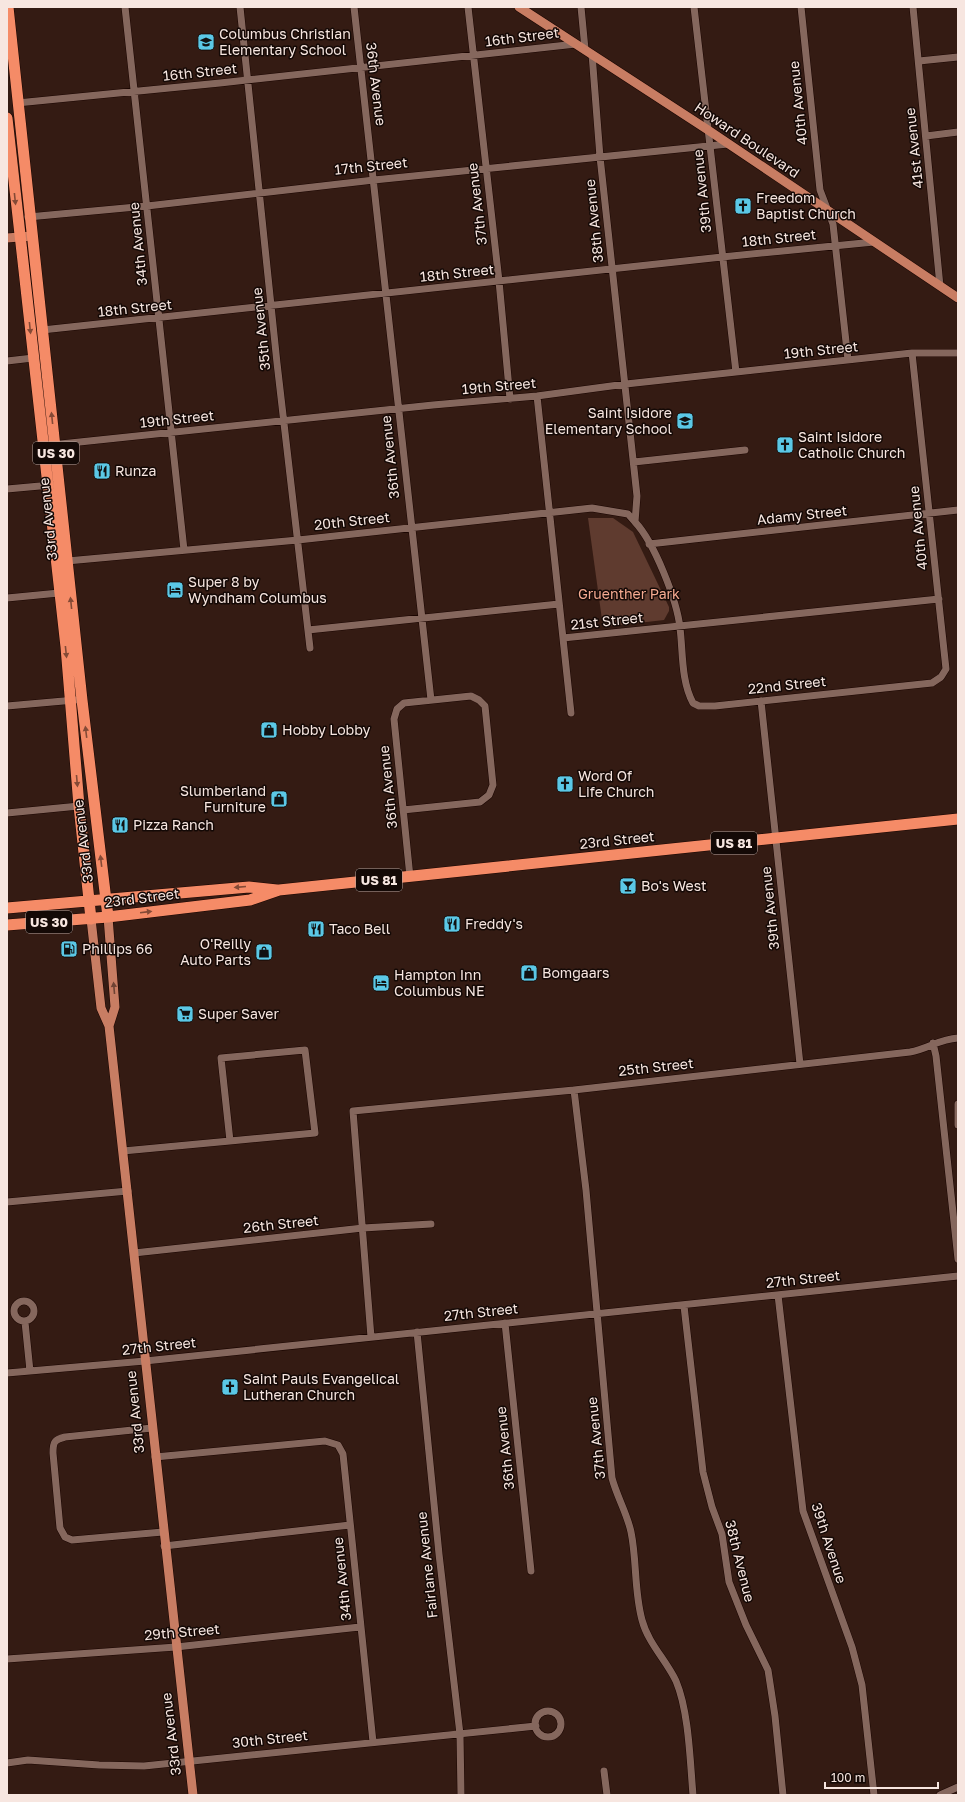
<svg xmlns="http://www.w3.org/2000/svg" width="965" height="1802" font-family="'Golos Text',sans-serif">
<style>
.green{fill:#5f3b2f}
.lines{fill:none;stroke-linecap:round;stroke-linejoin:round}
.minor-casing{stroke:#1a0501;stroke-width:8}
.major-casing{stroke:#1a0501;stroke-width:10}
.highway-casing{stroke:#1a0501;stroke-width:12}
.minor{stroke:#85675d;stroke-width:7}
.major{stroke:#c87d63;stroke-width:9}
.highway{stroke:#f58b67;stroke-width:11}
.oneway{fill:#844a36}
.oneway2{fill:#6e4334}
.labels{text-anchor:middle;stroke-width:3;stroke-linejoin:round;paint-order:stroke}
.shield{fill:#140906;stroke:#b3a49f;stroke-width:1}
.shield-label{font-size:13px;font-weight:bold;fill:#f7e6e0}
.poi-label{font-size:14px;fill:#f7e6e0;stroke:#140906;text-anchor:start}
.street-label{font-size:14px;fill:#f7e6e0;stroke:#140906}
.park-label{font-size:14px;fill:#f5aa91;stroke:#140906}
</style>
<rect width="100%" height="100%" fill="#341b13"/>
<path class="green" d="M588,518h25l20,14 36,75v4l-5,9 -61,7z"/>
<g class="lines">
<g class="minor-casing">
<path id="minor" d="M125,7l59,543
M240,7l37,356 33,285
M354,7l77,693
M468,7l31,274 11,118
M581,7l4,42
M694,7l42,365
M801,7l19,183 13,34 15,136
M913,7l27,279
M592,54l8,103 37,339 -2,26c19,20 42,78 45,106 3,24 1,53 13,75l6,3h16l217,-23 9,-6 5,-8 -34,-316
M919,61l39,-4
M17,103l203,-20 356,-39
M926,136l32,-4
M28,217l119,-11 227,-26 354,-36
M42,330l680,-73 152,-15
M7,361l26,-3
M537,396l34,317
M51,445l382,-40 104,-9 89,-12 286,-31h46
M634,462l111,-12
M7,489l44,-4
M649,544l309,-34
M67,561l231,-21 294,-32 36,6 7,8
M7,598l52,-5
M308,630l251,-26
M563,638l376,-39
M761,701l39,363
M7,706l68,-6
M403,810l77,-8 9,-7 4,-10 -8,-79 -6,-6 -8,-4 -67,7 -7,6 -3,10 16,158
M7,813l72,-7
M933,1043l3,13 22,203
M305,1050l10,83 -85,8 -9,-83z
M574,1090l12,100 26,288c5,19 15,35 19,54 6,29 3,59 11,88 6,23 24,40 34,61 13,31 14,80 17,114
M958,1125v-21
M123,1151l107,-10
M7,1202l121,-11
M134,1253l229,-25 68,-4
M778,1295l25,216 49,136 10,38 12,110
M14 1311a10 10 0 1 1 20 0a10 10 0 1 1-20 0Z
M684,1306l19,166 9,35 10,27 7,48 17,43 22,45 7,46 8,79
M25,1322l5,49
M505,1323l26,248
M417,1332l22,222 21,180 1,61
M371,1337l-18,-226 221,-21 336,-38c18,-3 29,-13 48,-14
M7,1373l138,-12 813,-85
M152,1428l-87,9c-11,3 -12,5 -12,16l7,75 5,9 7,3 91,-8
M155,1457l170,-16 13,4 5,9 30,288
M164,1546l186,-21
M7,1659l169,-12 184,-20
M535 1724a13 13 0 1 1 26 0a13 13 0 1 1-26 0Z
M7,1763l21,-3 71,5 45,1 392,-40
M604,1771l3,24
M940,1795l18,-8"/>
</g>
<g class="major-casing">
<path id="major" d="M519,7l189,123 250,168
M7,238l25,-2
M108,917l7,90 -6,19
M91,919l10,89 8,18 84,769"/>
</g>
<g class="highway-casing">
<path id="highway" d="M8,7l74,693 26,217
M7,118l59,529 13,159 12,113
M7,908l242,-21 28,3
M7,925l101,-8 142,-17 29,-10 679,-71"/>
</g>
<use href="#minor" class="minor"/>
<use href="#major" class="major"/>
<use href="#highway" class="highway"/>
</g>
<defs><path id="oneway-solid" d="M-6-.8H1V-3.2L6.5 0L1 3.2V.8H-6Z"/></defs>
<g class="oneway">
<use href="#oneway-solid" transform="translate(15 199) rotate(84)"/>
<use href="#oneway-solid" transform="translate(30 328) rotate(84)"/>
<use href="#oneway-solid" transform="translate(52 418) rotate(-96)"/>
<use href="#oneway-solid" transform="translate(71 603) rotate(-96)"/>
<use href="#oneway-solid" transform="translate(66 652) rotate(84)"/>
<use href="#oneway-solid" transform="translate(86 732) rotate(-97)"/>
<use href="#oneway-solid" transform="translate(77 781) rotate(85)"/>
<use href="#oneway-solid" transform="translate(101 861) rotate(-97)"/>
<use href="#oneway-solid" transform="translate(240 887) rotate(175)"/>
<use href="#oneway-solid" transform="translate(146 912) rotate(-7)"/>
</g>
<use class="oneway2" href="#oneway-solid" transform="translate(114 988) rotate(-95)"/>
<defs>
<g id="school-square" transform="scale(0.9)"><rect x="-9" y="-9" width="18" height="18" rx="4" fill="#5bc8e6" stroke="#140906"/><path d="M0-5L7-2L0 1L-7-2ZM-4 1L0 2.5L4 1V4Q0 6-4 4Z" fill="#111"/></g>
<g id="church-square" transform="scale(0.9)"><rect x="-9" y="-9" width="18" height="18" rx="4" fill="#5bc8e6" stroke="#140906"/><path d="M-1.2-6h2.4v3.5h3.3v2.4h-3.3V6h-2.4V-.1h-3.3v-2.4h3.3Z" fill="#111"/></g>
<g id="restaurant-square" transform="scale(0.9)"><rect x="-9" y="-9" width="18" height="18" rx="4" fill="#5bc8e6" stroke="#140906"/><path d="M-5-6h1v4h1v-4h1v4h1v-4h1v5L-1.5 .5V6h-2V.5L-5-1ZM5-6V6H3V1.5H1.5Q1.5-4 5-6Z" fill="#111"/></g>
<g id="hotel-square" transform="scale(0.9)"><rect x="-9" y="-9" width="18" height="18" rx="4" fill="#5bc8e6" stroke="#140906"/><path d="M-6-4.5h1.5V1H6V5H4.5V3h-9V5H-6ZM-4 0a1.8 1.8 0 1 1 3.6 0ZM.5 0V-2.5h3Q6-2.5 6 0Z" fill="#111"/></g>
<g id="shop-square" transform="scale(0.9)"><rect x="-9" y="-9" width="18" height="18" rx="4" fill="#5bc8e6" stroke="#140906"/><path d="M-5-2.5h2.3a2.7 3.5 0 0 1 5.4 0H5L5.5 6h-11ZM-1.5-2.5h3a1.5 2.3 0 0 0-3 0Z" fill="#111"/></g>
<g id="bar-square" transform="scale(0.9)"><rect x="-9" y="-9" width="18" height="18" rx="4" fill="#5bc8e6" stroke="#140906"/><path d="M-6-5H6L.8 .8V4.5H3.5V6h-7V4.5H-.8V.8Z" fill="#111"/></g>
<g id="fuel-square" transform="scale(0.9)"><rect x="-9" y="-9" width="18" height="18" rx="4" fill="#5bc8e6" stroke="#140906"/><path d="M-5.5-6h7V0h2V4h1.3V-2.5L3-4.5l.8-.8L6-3V5H2.5V1h-1V6h-7ZM-4.2-4.7v3.2H.2V-4.7Z" fill="#111"/></g>
<g id="supermarket-square" transform="scale(0.9)"><rect x="-9" y="-9" width="18" height="18" rx="4" fill="#5bc8e6" stroke="#140906"/><path d="M-6-5.5h2.5l.6 2H6L4.5 2H-2.5L-4.4-4H-6ZM-1.5 3.2a1.3 1.3 0 1 0 .1 0ZM3 3.2a1.3 1.3 0 1 0 .1 0Z" fill="#111"/></g>
</defs>
<g fill-rule="evenodd">
<use href="#school-square" x="206" y="42"/>
<use href="#church-square" x="743" y="206"/>
<use href="#school-square" x="685" y="421"/>
<use href="#church-square" x="785" y="445"/>
<use href="#restaurant-square" x="102" y="471"/>
<use href="#hotel-square" x="175" y="590"/>
<use href="#shop-square" x="269" y="730"/>
<use href="#church-square" x="565" y="784"/>
<use href="#shop-square" x="279" y="799"/>
<use href="#restaurant-square" x="120" y="825"/>
<use href="#bar-square" x="628" y="886"/>
<use href="#restaurant-square" x="452" y="924"/>
<use href="#restaurant-square" x="316" y="929"/>
<use href="#fuel-square" x="69" y="949"/>
<use href="#shop-square" x="264" y="952"/>
<use href="#shop-square" x="529" y="973"/>
<use href="#hotel-square" x="381" y="983"/>
<use href="#supermarket-square" x="185" y="1014"/>
<use href="#church-square" x="230" y="1387"/>
</g>
<g class="labels">
<g class="shield">
<rect x="33" y="442" width="46" height="22" rx="3"/>
<rect x="711" y="832" width="46" height="22" rx="3"/>
<rect x="356" y="869" width="46" height="22" rx="3"/>
<rect x="26" y="911" width="46" height="22" rx="3"/>
</g>
<g class="shield-label">
<text x="56" y="458">US 30</text>
<text x="734" y="848">US 81</text>
<text x="379" y="885">US 81</text>
<text x="49" y="927">US 30</text>
</g>
<g class="poi-label">
<text x="219" y="39">Columbus Christian<tspan x="219" dy="16">Elementary School</tspan></text>
<text x="756" y="203">Freedom<tspan x="756" dy="16">Baptist Church</tspan></text>
<text x="672" y="418" text-anchor="end">Saint Isidore<tspan x="672" dy="16">Elementary School</tspan></text>
<text x="798" y="442">Saint Isidore<tspan x="798" dy="16">Catholic Church</tspan></text>
<text x="115" y="476">Runza</text>
<text x="188" y="587">Super 8 by<tspan x="188" dy="16">Wyndham Columbus</tspan></text>
<text x="282" y="735">Hobby Lobby</text>
<text x="578" y="781">Word Of<tspan x="578" dy="16">Life Church</tspan></text>
<text x="266" y="796" text-anchor="end">Slumberland<tspan x="266" dy="16">Furniture</tspan></text>
<text x="133" y="830">Pizza Ranch</text>
<text x="641" y="891">Bo's West</text>
<text x="465" y="929">Freddy's</text>
<text x="329" y="934">Taco Bell</text>
<text x="251" y="949" text-anchor="end">O'Reilly<tspan x="251" dy="16">Auto Parts</tspan></text>
<text x="82" y="954">Phillips 66</text>
<text x="542" y="978">Bomgaars</text>
<text x="394" y="980">Hampton Inn<tspan x="394" dy="16">Columbus NE</tspan></text>
<text x="198" y="1019">Super Saver</text>
<text x="243" y="1384">Saint Pauls Evangelical<tspan x="243" dy="16">Lutheran Church</tspan></text>
</g>
<g class="street-label">
<text transform="translate(522 37) rotate(-7)" y="5">16th Street</text>
<text transform="translate(200 72) rotate(-6)" y="5">16th Street</text>
<text transform="translate(376 84) rotate(83)" y="5">36th Avenue</text>
<text transform="translate(798 103) rotate(-96)" y="5">40th Avenue</text>
<text transform="translate(747 140) rotate(34)" y="5">Howard Boulevard</text>
<text transform="translate(914 148) rotate(-96)" y="5">41st Avenue</text>
<text transform="translate(371 166) rotate(-6)" y="5">17th Street</text>
<text transform="translate(702 191) rotate(-96)" y="5">39th Avenue</text>
<text transform="translate(477 204) rotate(-97)" y="5">37th Avenue</text>
<text transform="translate(594 221) rotate(-96)" y="5">38th Avenue</text>
<text transform="translate(779 238) rotate(-6)" y="5">18th Street</text>
<text transform="translate(138 244) rotate(-96)" y="5">34th Avenue</text>
<text transform="translate(457 273) rotate(-6)" y="5">18th Street</text>
<text transform="translate(135 308) rotate(-6)" y="5">18th Street</text>
<text transform="translate(261 329) rotate(-96)" y="5">35th Avenue</text>
<text transform="translate(821 350) rotate(-6)" y="5">19th Street</text>
<text transform="translate(499 386) rotate(-5)" y="5">19th Street</text>
<text transform="translate(177 419) rotate(-6)" y="5">19th Street</text>
<text transform="translate(390 457) rotate(-96)" y="5">36th Avenue</text>
<text transform="translate(802 515) rotate(-6)" y="5">Adamy Street</text>
<text transform="translate(48 519) rotate(-96)" y="5">33rd Avenue</text>
<text transform="translate(352 521) rotate(-6)" y="5">20th Street</text>
<text transform="translate(918 528) rotate(-96)" y="5">40th Avenue</text>
<text transform="translate(607 621) rotate(-6)" y="5">21st Street</text>
<text transform="translate(787 685) rotate(-6)" y="5">22nd Street</text>
<text transform="translate(388 787) rotate(-96)" y="5">36th Avenue</text>
<text transform="translate(617 840) rotate(-6)" y="5">23rd Street</text>
<text transform="translate(83 841) rotate(-97)" y="5">33rd Avenue</text>
<text transform="translate(142 898) rotate(-7)" y="5">23rd Street</text>
<text transform="translate(770 908) rotate(-96)" y="5">39th Avenue</text>
<text transform="translate(656 1067) rotate(-6)" y="5">25th Street</text>
<text transform="translate(281 1224) rotate(-6)" y="5">26th Street</text>
<text transform="translate(803 1279) rotate(-6)" y="5">27th Street</text>
<text transform="translate(481 1312) rotate(-6)" y="5">27th Street</text>
<text transform="translate(159 1346) rotate(-6)" y="5">27th Street</text>
<text transform="translate(135 1412) rotate(-96)" y="5">33rd Avenue</text>
<text transform="translate(596 1438) rotate(-96)" y="5">37th Avenue</text>
<text transform="translate(505 1448) rotate(-96)" y="5">36th Avenue</text>
<text transform="translate(829 1543) rotate(72)" y="5">39th Avenue</text>
<text transform="translate(740 1561) rotate(76)" y="5">38th Avenue</text>
<text transform="translate(427 1565) rotate(-96)" y="5">Fairlane Avenue</text>
<text transform="translate(342 1579) rotate(-96)" y="5">34th Avenue</text>
<text transform="translate(182 1632) rotate(-5)" y="5">29th Street</text>
<text transform="translate(171 1734) rotate(-97)" y="5">33rd Avenue</text>
<text transform="translate(270 1739) rotate(-6)" y="5">30th Street</text>
</g>
<g class="park-label">
<text x="629" y="599">Gruenther Park</text>
</g>
</g>
<rect width="965" height="1802" fill="none" stroke="#f7e6e0" stroke-width="16"/>
<path d="M825 1782v6h113v-6" fill="none" stroke="#f7e6e0" stroke-width="2"/>
<text x="831" y="1782" font-size="12" fill="#f7e6e0" stroke="#140906" stroke-width="3" paint-order="stroke">100 m</text>
</svg>
